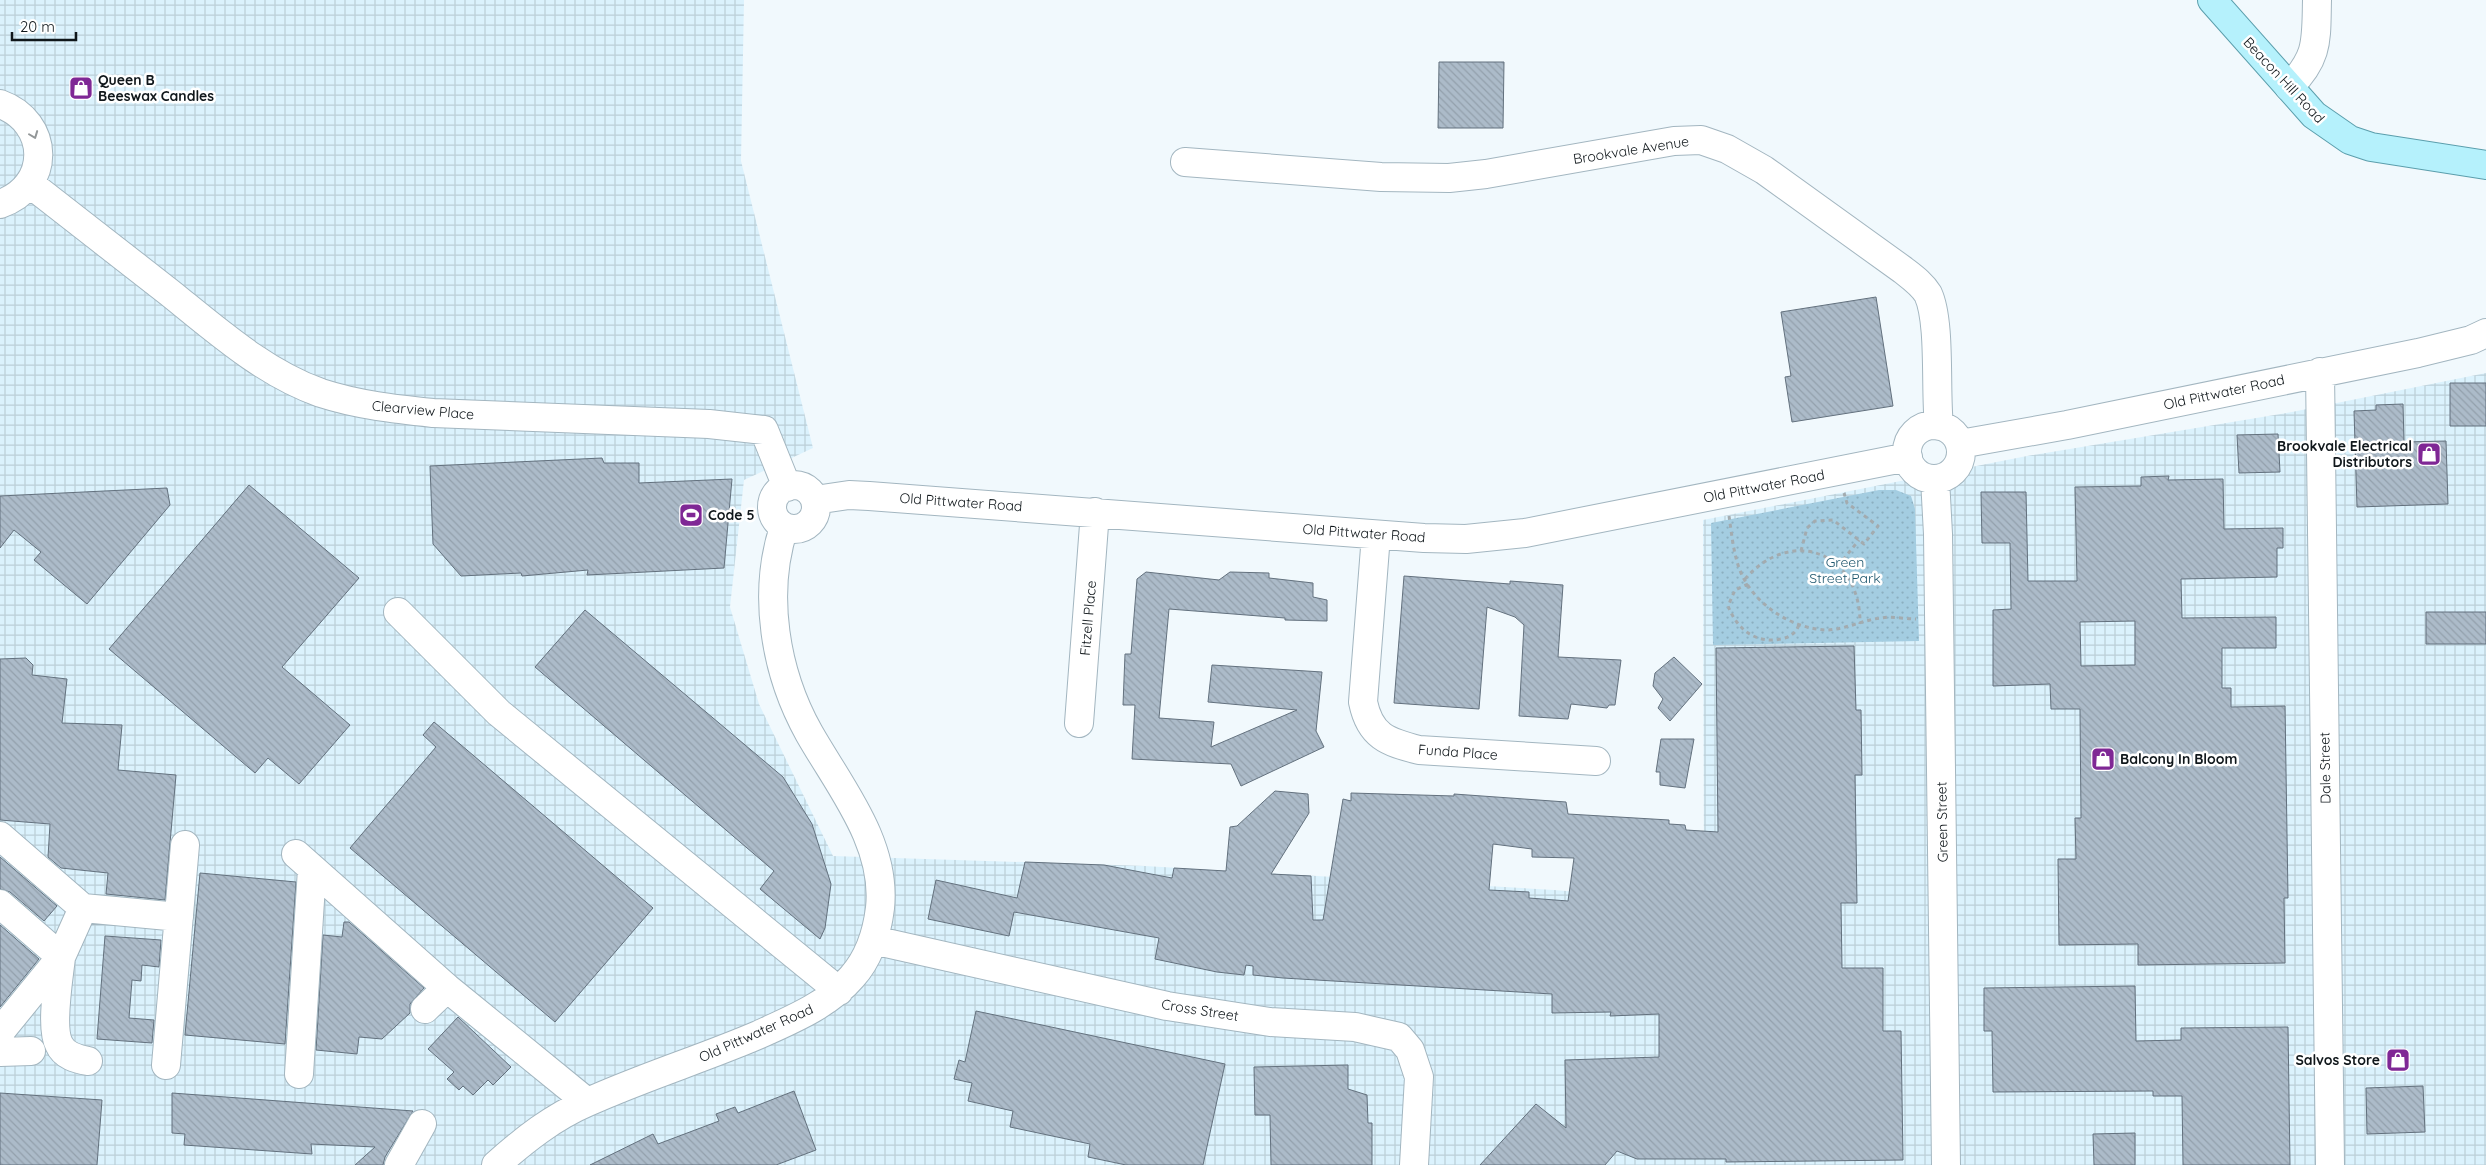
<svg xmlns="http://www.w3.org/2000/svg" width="2486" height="1165" font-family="Quicksand,sans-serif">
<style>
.industrial{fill:url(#industrial-grid)}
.park{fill:url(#park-dots)}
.building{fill:url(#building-back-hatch);stroke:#63717e;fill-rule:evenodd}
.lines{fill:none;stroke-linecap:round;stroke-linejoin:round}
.minor-casing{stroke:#a3b6c0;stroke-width:30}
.major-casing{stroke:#5b9eac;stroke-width:30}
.path{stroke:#a3abaf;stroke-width:3;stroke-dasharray:4 4;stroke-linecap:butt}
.minor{stroke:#fff;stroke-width:28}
.major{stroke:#b5f1fc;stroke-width:28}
.oneway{stroke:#939798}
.labels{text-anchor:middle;stroke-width:5;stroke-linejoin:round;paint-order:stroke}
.poi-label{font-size:14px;font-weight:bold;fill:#10171b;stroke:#fff;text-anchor:start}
.street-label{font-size:14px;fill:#10171b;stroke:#fff}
.park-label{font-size:14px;fill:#1f576e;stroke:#fff}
</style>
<defs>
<pattern id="industrial-grid" width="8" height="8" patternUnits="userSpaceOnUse" patternTransform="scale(1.25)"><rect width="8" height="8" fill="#dbf2fd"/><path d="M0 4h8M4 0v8" fill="none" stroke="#bbcfd8"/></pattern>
<pattern id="park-dots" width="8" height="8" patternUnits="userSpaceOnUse" patternTransform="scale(1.25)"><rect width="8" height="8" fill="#a4cde1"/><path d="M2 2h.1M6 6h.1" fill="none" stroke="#8cafc0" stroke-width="1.8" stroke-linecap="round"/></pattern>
<pattern id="building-back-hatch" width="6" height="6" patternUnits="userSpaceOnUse" patternTransform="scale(1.25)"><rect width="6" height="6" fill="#acbbc9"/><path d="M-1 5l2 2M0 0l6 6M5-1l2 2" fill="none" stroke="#93a0ac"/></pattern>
</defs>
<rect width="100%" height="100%" fill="#f1f9fd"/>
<path class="industrial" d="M0,0h744l-3,161 72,287 -69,32 -14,127 29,97 74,152 312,10 409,24 150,12 -1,-382 324,-64 265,-44 194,-39v792h-2486z"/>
<path class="park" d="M1879,490h17l15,6 4,13 4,132 -206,4 -2,-122z"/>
<path class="building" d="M1439,62h65l-1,66h-65z
M1876,297l17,109 -101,16 -7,-45 6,-1 -10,-64z
M2450,383h36v43h-36z
M2403,404l1,38 42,-1 2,63 -91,3 -3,-96 22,-1v-5z
M2278,434l2,38 -41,1 -2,-38z
M602,458l2,5h35v20l93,-4 -8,89 -137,7 1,-5 -66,6 -1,-3 -60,3 -28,-32 -3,-78z
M2169,476l-1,4 55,-1 1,50 59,-1v20h-6v29l-96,2 1,39 94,-1v31h-54v40h9v19l54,-1 3,192h-4l1,65 -147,2v-21l-79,1 -1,-86h18l-1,-41h6l-1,-109h-29l-1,-25 -57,2v-76l18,-1 -1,-66h-28l-1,-51h45l2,89h49l-2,-94 66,-1v-9zM2135,621v44l-54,1 -1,-44z
M249,485l110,93 -77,89 68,58 -51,59 -31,-26 -13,15 -146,-124z
M167,488l3,17 -83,99 -53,-44 7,-8 -27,-22 -14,18v-52z
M1146,572l73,8 11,-8 39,1v5l44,5v14l14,3v21l-42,-1v-2l-116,-9 -10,109 55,4 -3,25 86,-37 -89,-8 4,-37 110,7 -6,59 8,16 -83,39 -10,-22 -99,-5 3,-54h-12l2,-51h6l6,-75z
M1404,576l106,8v-3l53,4 -5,72 63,3 -6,45h-6l-2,3 -36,-4 -3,15 -49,-3 5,-91 -9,-8 -28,-10 -8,102 -85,-6z
M585,610l198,167 29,47 19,60 -6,44 -5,11 -60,-50 14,-18 -239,-204z
M2426,612h60v32h-60z
M1854,646l2,64h5l1,65h-7l2,128h-16l1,65h41v63h18l2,129 -177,2v-3h-89l-20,-8 -12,14h-125l56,-61 30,24 -1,-68 94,-3v-43l-49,2 1,-4 -59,1v-19l-269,-16 -30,-3v-9l-7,-1 -2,10 -27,-3 -62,-13 4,-21 -145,-26 -5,24 -81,-17 8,-39 81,18 8,-36 79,3 68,13 2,-10 52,3 4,-44 7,-1 38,-35 33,3 1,19 -38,61 40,2 2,44h10l20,-121 8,2v-8l103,3v-2l112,8 2,12 101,6v4l16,1 1,5 32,2 -2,-184zM1493,844l39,5v8l42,1 -6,43 -39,-3v-6l-40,-2z
M1674,657l28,27 -32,37 -12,-13 5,-9 -10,-13 2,-13z
M26,658l7,7 -1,10 35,4 -5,44 60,2 -4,45 58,5 -11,125 -59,-6 2,-21 -47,-5 -13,-11 2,-33 -50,-4v-161z
M434,722l219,186 -98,114 -205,-174 86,-101 -13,-12z
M1661,739h33l-9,49 -25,-3v-13h-4z
M0,857l57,49 -13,15 -34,-29 -10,-3z
M200,873l96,9 -11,162 -100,-9z
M344,922h5l75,66 -14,16v9l-28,26 -23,-2 -2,17 -41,-4 7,-115 19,2z
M0,925l39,34 -39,48z
M105,936l56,4 -2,27 -17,-2 -1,16 -9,-1 -3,38 25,2 -2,23 -55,-4z
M2135,986l1,55 45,-1v-12l107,-1 2,138h-107l-1,-69h-29v-5l-160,1 -1,-61h-8v-43z
M976,1011l249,53 -22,101h-77l-38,-8 2,-13 -80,-17 3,-16 -45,-10 4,-18 -18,-4 5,-19 6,2z
M458,1017l53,50 -18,18 -5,-5 -15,15 -10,-9 -4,4 -12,-11 7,-7 -26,-23z
M1348,1065v24l19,6 1,28h4v42h-101l-1,-50h-15l-1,-48z
M2423,1086l2,46 -58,2 -1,-46z
M794,1091l22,59 -40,15h-186l63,-31 5,10 61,-23 -3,-7 19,-7 3,6z
M0,1093l102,7 -5,65h-97z
M172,1093l241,18 -28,46 -2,8h-28l20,-18 -64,-3 1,10 -128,-9 1,-11 -13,-1z
M2135,1133v32h-41l-1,-31z"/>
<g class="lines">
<g class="minor-casing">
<path id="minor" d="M2289,87c30,-30 27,-47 28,-87
M0,104c50,18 52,82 0,100
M1185,162l196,15 68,1 37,-4 188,-33 27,-1 26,9 37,21 139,100c9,7 19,14 25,24 13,28 7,97 11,132
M29,183c47,37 94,73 141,110 46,37 94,80 151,100 37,12 74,16 112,20l276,11 55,6 23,57
M2320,372l10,793
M1907 452a27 27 0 1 1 54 0a27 27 0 1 1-54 0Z
M1960,444l107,-19 351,-72 53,-13 15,-7
M1935,479l3,55 8,631
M772 507a22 22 0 1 1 44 0a22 22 0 1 1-44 0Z
M815,500l34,-5 20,1 555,42 42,1 59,-6 383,-76
M1376,535l-13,167c7,34 24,40 56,48l177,11
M398,612l101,101 340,278
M1079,723l16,-211
M0,836l83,72
M296,854l151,134 140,114
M0,904l61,53c-2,20 -11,70 -2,87 5,12 18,15 29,17
M873,940l294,66 103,16 85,5 44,10 11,13 9,27 -5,88
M425,1009l22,-21
M0,1032l61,-75 22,-49 96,9
M0,1052l31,-1
M166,1065l19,-220
M299,1074l13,-205
M399,1165l23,-41
M496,1165c28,-25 57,-48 92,-63 55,-25 114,-43 170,-67 33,-15 70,-30 94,-58 17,-19 25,-44 28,-69 7,-65 -41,-122 -71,-175 -34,-61 -47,-139 -25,-206"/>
</g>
<g class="major-casing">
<path id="major" d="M2212,0l102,115 36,25 21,7 115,18"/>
</g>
<path class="path" d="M1729,516c3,20 5,45 15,63 16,29 49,49 81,51 20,0 37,-10 56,-12 11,-2 24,1 35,1
M1801,551l6,-23 8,-7 18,-1 31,24 14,-18 -31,-23 -3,-10
M1838,566l21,-26
M1745,579c47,-54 116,-26 115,45
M1748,584l-13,6 -7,16c9,23 27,38 53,33 9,-2 14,-5 18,-14"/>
<use href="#minor" class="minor"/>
<use href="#major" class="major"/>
</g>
<defs><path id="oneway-chevron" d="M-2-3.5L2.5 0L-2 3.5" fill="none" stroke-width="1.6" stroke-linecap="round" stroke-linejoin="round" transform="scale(1.25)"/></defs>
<use class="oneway" href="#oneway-chevron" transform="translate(34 135) rotate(69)"/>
<defs>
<g id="shop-square" transform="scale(1.25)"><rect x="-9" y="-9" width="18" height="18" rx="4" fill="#7f2795" stroke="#fff"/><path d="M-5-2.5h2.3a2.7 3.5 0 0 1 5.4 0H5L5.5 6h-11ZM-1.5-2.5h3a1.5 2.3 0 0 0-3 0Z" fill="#fff"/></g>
<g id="stadium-square" transform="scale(1.25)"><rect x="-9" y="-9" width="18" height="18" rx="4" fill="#7f2795" stroke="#fff"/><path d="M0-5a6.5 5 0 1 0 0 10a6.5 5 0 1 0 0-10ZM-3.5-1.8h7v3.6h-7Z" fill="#fff"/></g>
</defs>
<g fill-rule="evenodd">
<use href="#shop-square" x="81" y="88"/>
<use href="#shop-square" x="2429" y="454"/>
<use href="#stadium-square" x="691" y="515"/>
<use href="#shop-square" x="2103" y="759"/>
<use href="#shop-square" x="2398" y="1060"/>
</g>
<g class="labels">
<g class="poi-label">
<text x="98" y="85">Queen B<tspan x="98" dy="16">Beeswax Candles</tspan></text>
<text x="2412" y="451" text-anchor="end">Brookvale Electrical<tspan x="2412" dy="16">Distributors</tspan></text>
<text x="708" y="520">Code 5</text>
<text x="2120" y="764">Balcony In Bloom</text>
<text x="2380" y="1065" text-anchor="end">Salvos Store</text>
</g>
<g class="street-label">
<text transform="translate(2284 80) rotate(47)" y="5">Beacon Hill Road</text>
<text transform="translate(1631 150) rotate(-9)" y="5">Brookvale Avenue</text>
<text transform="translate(2224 392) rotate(-12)" y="5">Old Pittwater Road</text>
<text transform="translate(423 410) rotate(5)" y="5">Clearview Place</text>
<text transform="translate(1764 486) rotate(-11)" y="5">Old Pittwater Road</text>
<text transform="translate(961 502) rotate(4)" y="5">Old Pittwater Road</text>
<text transform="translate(1364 533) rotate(4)" y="5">Old Pittwater Road</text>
<text transform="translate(1088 618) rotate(-85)" y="5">Fitzell Place</text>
<text transform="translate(1458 752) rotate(4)" y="5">Funda Place</text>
<text transform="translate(2325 768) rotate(-91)" y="5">Dale Street</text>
<text transform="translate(1942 822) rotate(-91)" y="5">Green Street</text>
<text transform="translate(1200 1010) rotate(9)" y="5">Cross Street</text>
<text transform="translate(756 1033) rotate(-24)" y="5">Old Pittwater Road</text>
</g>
<g class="park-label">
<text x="1845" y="567">Green<tspan x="1845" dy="16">Street Park</tspan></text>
</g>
</g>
<path d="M12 32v8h64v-8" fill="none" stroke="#10171b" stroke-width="2.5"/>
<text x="20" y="32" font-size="15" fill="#10171b" stroke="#ffffff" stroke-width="4" paint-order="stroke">20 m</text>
</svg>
